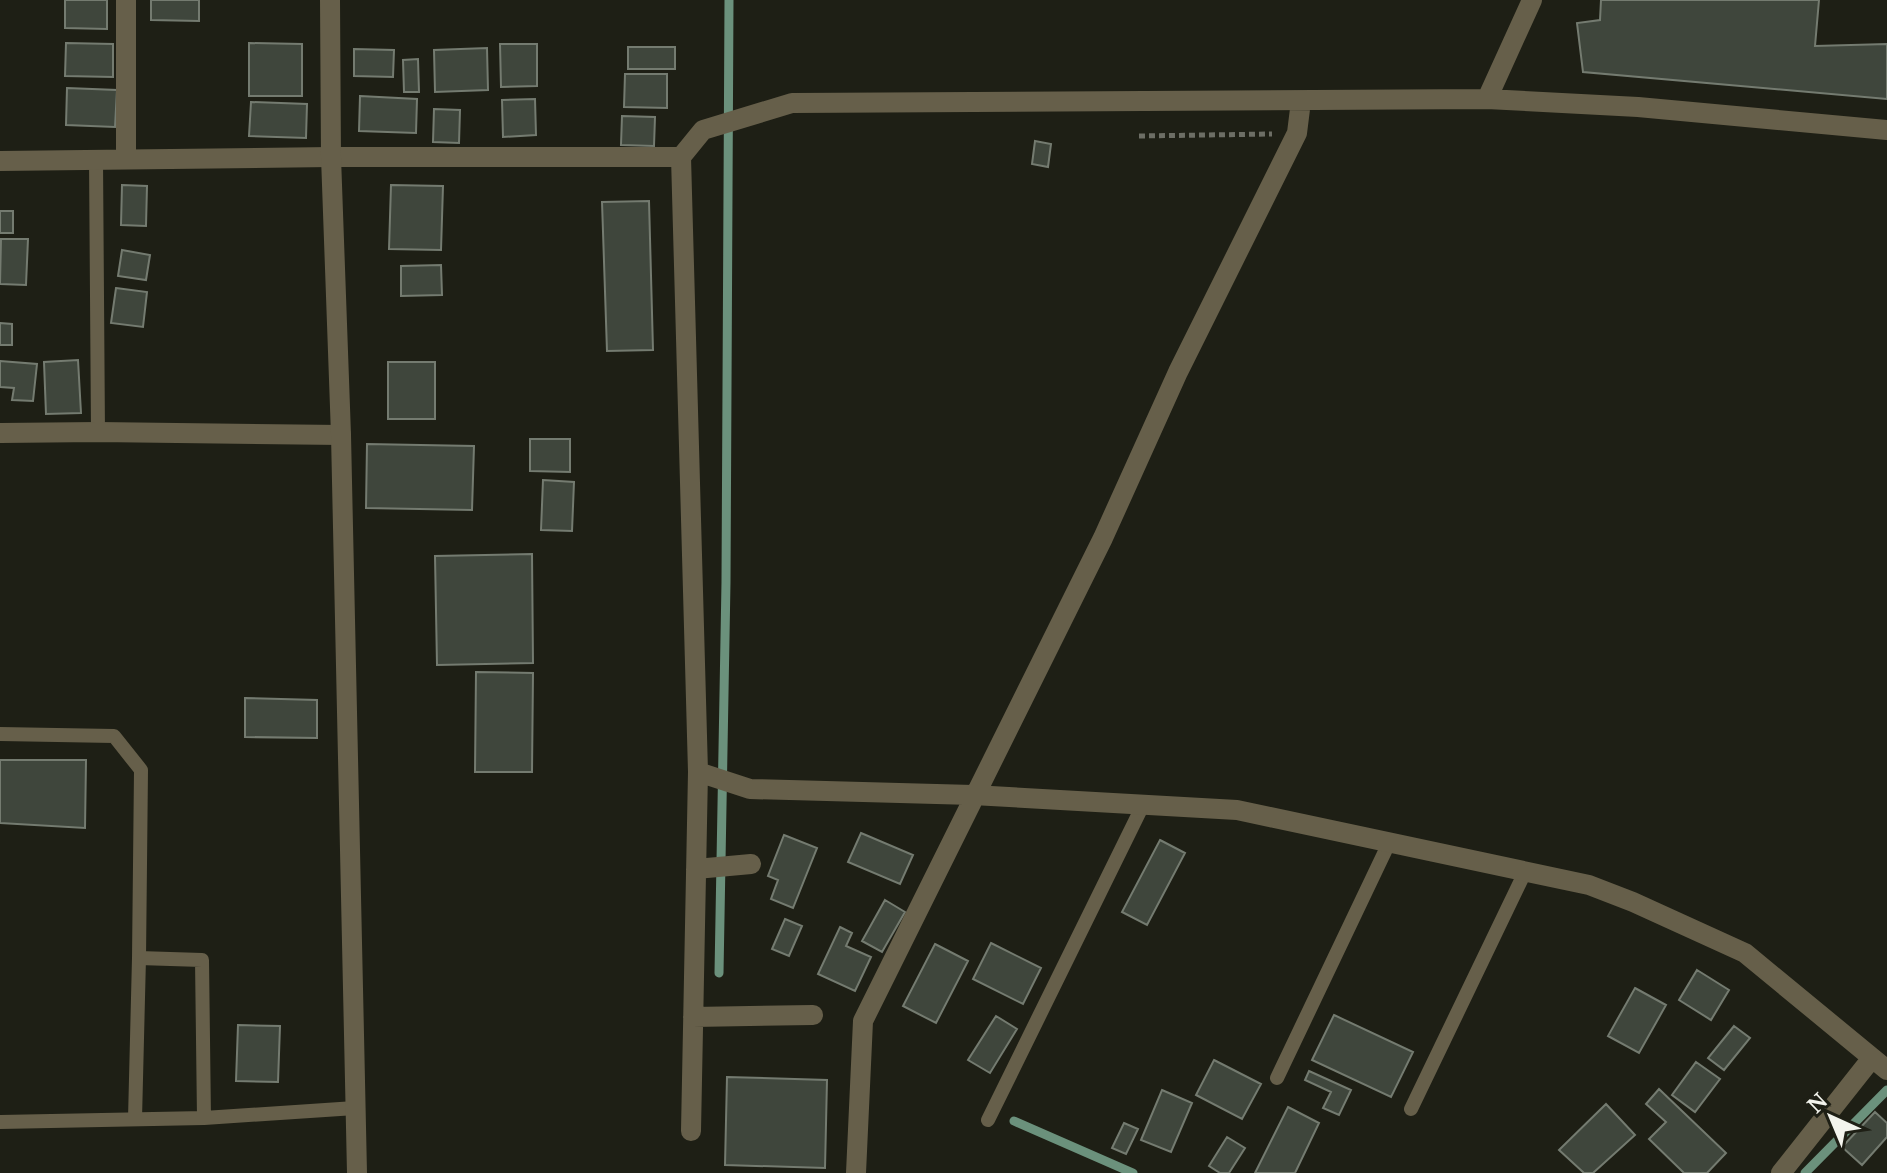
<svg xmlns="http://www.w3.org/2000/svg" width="1887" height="1173" font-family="'Noto Serif',serif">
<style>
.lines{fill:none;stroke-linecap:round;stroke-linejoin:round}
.stream{stroke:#6b917c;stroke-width:9}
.building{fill:#3f463c;stroke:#747b70;stroke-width:2}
.path{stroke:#6d6e65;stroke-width:5;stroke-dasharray:6 4;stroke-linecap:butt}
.service{stroke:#665f4a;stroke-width:14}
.minor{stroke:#665f4a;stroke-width:20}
.tertiary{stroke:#665f4a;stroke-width:20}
</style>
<rect width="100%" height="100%" fill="#1e1f15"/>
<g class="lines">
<path class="stream" d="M719,973l7,-391 3,-582
M1014,1121l119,52
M1805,1173l82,-83"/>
</g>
<path class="building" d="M65,0h42v29l-42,-1z
M151,0h48v21l-48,-1z
M1601,0h218l-4,46 72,-2v55l-304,-27 -6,-49 23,-3z
M66,43l47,1v33l-48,-1z
M249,43l53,1v52h-53z
M500,44h37v42l-36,1z
M628,47h47v22h-47z
M487,48l1,42 -53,2 -1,-42z
M354,49l40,1 -1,27 -39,-1z
M418,59l1,33h-15l-1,-32z
M625,74h42v34l-43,-1z
M67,88l50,2 -2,37 -49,-2z
M360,96l57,3 -1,34 -57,-2z
M535,99l1,36 -33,2 -1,-37z
M251,102l56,2 -1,34 -57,-2z
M434,109l26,1 -1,33 -26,-1z
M622,116l33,1 -1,29 -33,-1z
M1035,141l16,3 -3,23 -16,-3z
M122,185l25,1 -1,40 -25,-1z
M391,185l52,1 -2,64 -52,-1z
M649,201l4,149 -46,1 -5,-149z
M0,211h13v22h-13z
M1,239h27l-2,46 -26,-1z
M122,250l28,5 -4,25 -28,-4z
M441,265l1,30 -41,1v-30z
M116,288l31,4 -4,35 -32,-4z
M0,323l12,1v21h-12z
M78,360l3,53 -35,1 -2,-52z
M0,361l37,3 -4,37 -21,-1 2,-12 -14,-1z
M388,362h47v57h-47z
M530,439h40v33l-40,-1z
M367,444l107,2 -2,64 -106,-2z
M543,480l31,2 -2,49 -31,-1z
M532,554l1,109 -96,2 -2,-109z
M476,672l57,1 -1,99h-57z
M245,698l72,2v38l-72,-1z
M0,760h86l-1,68 -85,-5z
M861,833l52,22 -13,29 -52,-22z
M784,835l33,13 -24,60 -22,-9 7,-19 -10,-4z
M1160,840l25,13 -38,72 -25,-13z
M885,900l20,12 -23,40 -20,-11z
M785,919l17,7 -13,30 -17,-7z
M840,927l12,6 -6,13 25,11 -16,34 -37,-17z
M991,943l50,25 -18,36 -50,-25z
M935,944l33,17 -32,62 -33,-17z
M1697,970l32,20 -18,30 -32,-20z
M1635,988l31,17 -27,48 -31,-17z
M1334,1015l79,37 -22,45 -79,-37z
M996,1016l21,13 -27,44 -22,-13z
M238,1025l42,1 -2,56 -42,-1z
M1734,1026l16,12 -26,32 -16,-12z
M1214,1060l47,24 -19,35 -46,-24z
M1696,1062l24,17 -25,33 -23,-17z
M1309,1071l42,19 -12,25 -16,-7 8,-16 -26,-12z
M727,1077l100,3 -2,88 -100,-3z
M1659,1089l67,64 -19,20h-23l-35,-34 17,-17 -20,-18z
M1162,1090l30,13 -21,49 -30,-12z
M1606,1104l29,31 -42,38h-9l-25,-23z
M1288,1107l31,16 -24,50h-40z
M1875,1112l12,11v14l-25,28 -20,-18z
M1124,1123l14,6 -12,25 -14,-6z
M1227,1137l18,11 -16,25h-9l-11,-7z"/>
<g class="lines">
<path class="path" d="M1139,136l133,-2"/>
<path class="service" d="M96,160l2,272
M0,734l114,2 27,34 -2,188 63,2 2,158
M1277,1078l112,-235
M1411,1109l114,-237
M135,1119l4,-161
M988,1120l155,-315
M0,1122l204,-4 151,-10"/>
<path class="minor" d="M126,0v159
M1487,99l45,-99
M681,157l17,615 -7,359
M0,161l331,-4h350l22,-27 89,-27 695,-4 151,8 249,23
M0,433l98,-1 243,3
M698,772l52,17 223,6 264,15 352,75 44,17 112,51 142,117
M696,869l55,-5
M693,1017l120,-2
M856,1173l7,-152 240,-483 75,-166 119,-239 4,-32
M1781,1173l91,-115"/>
<path class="tertiary" d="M330,0l1,157 10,278 16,738"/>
</g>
<g transform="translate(1831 1117) rotate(316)" stroke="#1e1f15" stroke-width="6" paint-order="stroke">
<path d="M0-6L14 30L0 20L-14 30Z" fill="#f3f4ed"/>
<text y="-12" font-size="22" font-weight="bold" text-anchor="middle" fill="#f3f4ed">N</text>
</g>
</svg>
